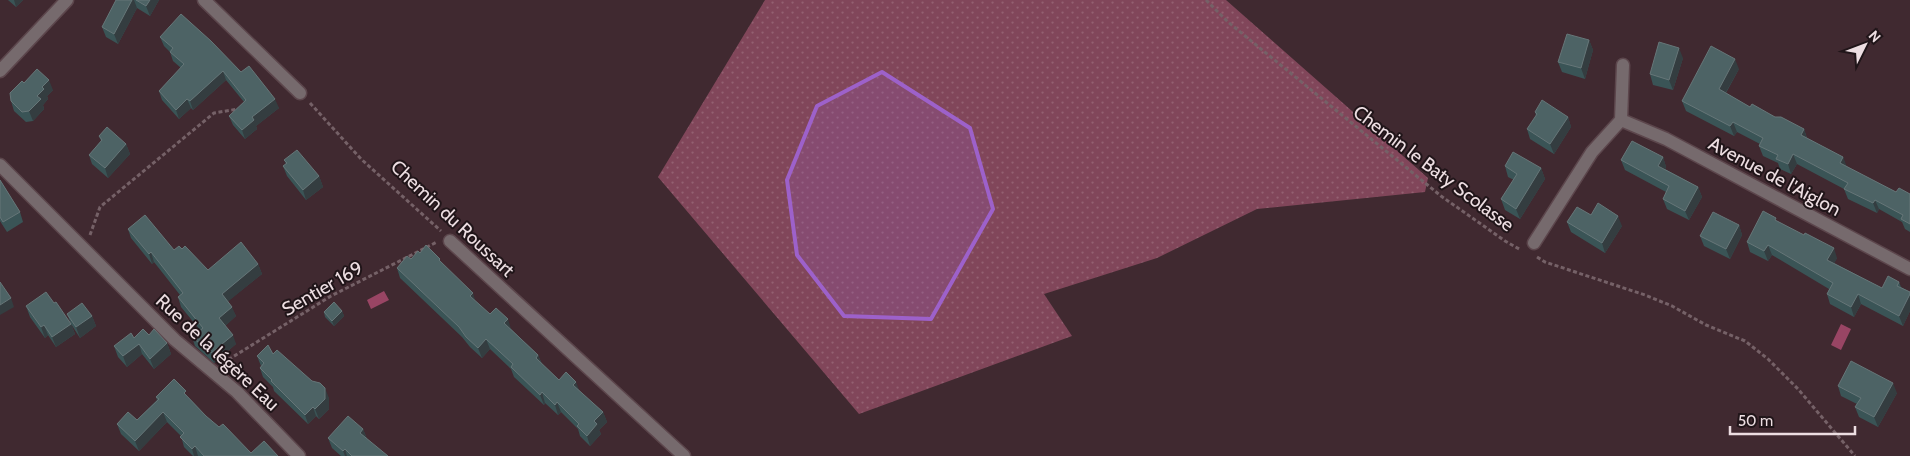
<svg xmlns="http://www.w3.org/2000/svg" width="1910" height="456" font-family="Cabin,sans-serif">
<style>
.grass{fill:url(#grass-dots)}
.water{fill:#994564}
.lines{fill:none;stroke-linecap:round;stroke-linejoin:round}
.street-casing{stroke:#5c464c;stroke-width:15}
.path{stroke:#756167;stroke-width:3;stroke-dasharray:4 2.5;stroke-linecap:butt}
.street{stroke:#766a6d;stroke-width:12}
.wall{fill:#3a5456}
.shaded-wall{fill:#343d40}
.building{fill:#4d6365;stroke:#667678}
.marked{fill:#9d61ca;fill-opacity:0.2;stroke:#9d61ca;stroke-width:4;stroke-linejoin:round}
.labels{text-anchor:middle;stroke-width:4;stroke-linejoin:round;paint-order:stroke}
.street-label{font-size:19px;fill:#eddee2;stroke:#201519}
</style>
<defs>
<pattern id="grass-dots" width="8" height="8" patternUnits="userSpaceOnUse" patternTransform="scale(1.25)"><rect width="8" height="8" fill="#81465a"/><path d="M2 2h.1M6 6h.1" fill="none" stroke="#936071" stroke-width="1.8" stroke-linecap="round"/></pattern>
</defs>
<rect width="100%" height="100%" fill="#402930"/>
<path class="grass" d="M765,0h461l202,178 -3,14 -168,17 -100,49 -113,36 28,42 -213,78 -201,-237z"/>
<path class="water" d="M384,291l5,9 -18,9 -4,-9z
M1841,324l10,5 -10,21 -10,-5z"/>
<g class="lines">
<g class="street-casing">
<path id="street" d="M204,0l96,93
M1623,65l-2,55 45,19 244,130
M0,71l67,-71
M0,165l175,175 62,52 62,64
M450,241l234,215
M1534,243l58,-91 29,-32"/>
</g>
<path class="path" d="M1206,0l22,22 213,174 64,45 16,9
M310,103l51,56 80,72
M90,235l10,-28 114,-94 24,-4
M1537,257l8,5 100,33 27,11 34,19 39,16 23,18 30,30 57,67
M223,363l108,-67 106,-54"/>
<use href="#street" class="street"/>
</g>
<path class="wall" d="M8,0h15l-7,7z
M116,0h43l-9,16 -13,-8 -19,36 -12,-7 -4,-10z
M160,37l81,35 38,36 -23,18 1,3 -12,10 -12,-14 -4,-9 15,-14 -18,-22 -33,30 -2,-2 -12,11 -17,-19 -3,-9 22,-23 -8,-7 -3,-9 -6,-6z
M1589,40l4,10 -8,29 -23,-7 -4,-10z
M1683,58l-10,32 -20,-5 -3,-11z
M1739,69l-13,24 24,14 54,22 3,9 36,19 3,10 50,25 14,2v38l-5,-3 -3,-7 -23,-13 -2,4 -29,-14 -4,-10 -47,-25 -6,10 -11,-5 -2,-6 -15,-7 -4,-10 1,-2 -23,-12 -3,4 -48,-25 -4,-10z
M24,83l29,7 -6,6 1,3 -5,6 1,4 -11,12 -7,1 -12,-11 -3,-10z
M1535,112l33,5 3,10 -17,27 -24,-15 -3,-10 9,-13z
M99,136l27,8 4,10 -22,24 -16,-14 -3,-9 12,-14z
M1663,157l3,10 -1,2 33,18 4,10 -13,23 -22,-11 -4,-10 3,-7 -41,-22 -4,-10z
M284,160l35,16 4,11 -17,13 -19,-24 -4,-10 3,-2z
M1505,166l36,2 4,11 -25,40 -15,-9 -4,-11 13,-19 -6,-3z
M0,180l20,32 3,10 -16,10 -7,-11z
M1591,215l31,11 -17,27 -34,-21 -4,-10z
M1777,222l60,36 -3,5 48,25 17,-6 2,5 9,5v19l-7,15 -42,-22 -7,13 -24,-13 -3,-10 2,-5 -57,-34 -4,6 -18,-9 -3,-10z
M1739,225l3,10 -12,24 -26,-13 -4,-10z
M128,229l46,21 8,-1 26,21 50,-6 4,10 -34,27 8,15 -11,10 11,18 -22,19 -19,-17 -3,-9 8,-7 -19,-23 -3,-10 2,-2 -26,-33 -2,2 -21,-26z
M420,253l22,10 34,39 14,12 21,15 27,26 4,9 17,16 20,11 24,21 4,10 -8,8 2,4 -11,12 -10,-10 -2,-7 -17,-17 -3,3 -13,-12 -1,2 -30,-28 -3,-8 -21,-20 -8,9 -12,-11 -8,-10 -62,-59 -3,-10z
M54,303l17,21 -4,-10 25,2 4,10 -16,12 -9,-14 4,10 -19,13 -8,-12 -3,3 -15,-21 -4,-11z
M342,311l2,5 -10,10 -9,-9 -1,-5z
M149,335l18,8 4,11 -17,15 -12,-15 -15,13 -9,-10 -4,-11 20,-8z
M273,354l56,44v11l-10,10 -3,-3 -8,8 -34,-33 -1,-4 -10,-10 -3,-9 1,-2 -4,-10z
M1838,386l59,7 -19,34 -19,-10 -4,-10 2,-3 -16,-8z
M156,397h32l18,19 45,37 27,3h-85l-9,-9 -3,-11 -14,-14 -28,29 -18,-17 -4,-10 20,-4 20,-20z
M363,429l4,10 21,17h-47l-9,-8 -4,-10z"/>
<path class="shaded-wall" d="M14,0h9l-7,7z
M132,0h2l3,8 -19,36 -4,-10z
M150,0h9l-9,16 -4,-10z
M1589,40l4,10 -8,29 -4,-11z
M1679,48l4,10 -10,32 -4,-10z
M1735,59l4,10 -17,30 -3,-10z
M223,71l3,9 -33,30 -3,-9z
M49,80l4,10 -6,6 1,3 -5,6 1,4 -11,12 -4,-10 13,-24z
M187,99l4,9 -12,11 -3,-9z
M275,99l4,9 -23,18 1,3 -12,10 -3,-9 10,-13z
M1568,117l3,10 -17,27 -4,-10z
M1733,122l4,10 -3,4 -4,-10z
M1804,129l3,10 -6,-4z
M126,144l4,10 -22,24 -3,-10z
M1793,154l4,10 -6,10 -3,-10z
M1663,157l3,10 -4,8 -4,-9z
M1843,157l4,10 -7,-4z
M1541,168l4,11 -25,40 -4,-10z
M319,176l4,11 -17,13 -3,-10z
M1698,187l4,10 -13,23 -4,-9z
M1875,200l4,9 -2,4 -4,-10z
M1618,216l4,10 -17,27 -3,-10z
M1739,225l3,10 -12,24 -4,-10z
M1768,245l4,10 -4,6 -4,-10z
M1834,248l3,10 -6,12 -4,-10z
M151,252l3,10 -2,2 -3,-10z
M258,264l4,10 -37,30 -3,-10z
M473,293l3,10 -6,-7z
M1858,294l3,10 -7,13 -3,-10z
M1910,294v17l-7,15 -4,-10z
M11,298l3,9 -14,8v-10z
M232,307l4,9 -13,12 -4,-10z
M342,311l2,5 -10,10 -2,-5z
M92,316l4,10 -16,12 -4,-11z
M508,319l3,10 -4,4 -3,-10z
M71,324l4,10 -19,13 -4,-10z
M44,325l4,10 -3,3 -4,-11z
M233,335l3,9 -22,19 -3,-10z
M486,339l4,10 -8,9 -4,-10z
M167,343l4,11 -17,15 -4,-10z
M139,344l3,10 -15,13 -4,-11z
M538,355l4,10 -6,-7z
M576,382l4,10 -7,-7z
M1893,383l4,10 -19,34 -4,-10z
M325,388l4,10v11l-10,10 -4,-10z
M542,392l3,11 -1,2 -4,-10z
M557,402l4,10 -3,3 -3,-10z
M313,407l3,9 -8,8 -3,-9z
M163,412l4,10 -28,29 -4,-10z
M603,412l4,10 -8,8 2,4 -11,12 -3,-10 7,-15z
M363,429l4,10 -7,-6z
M195,446l3,10h-4l-2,-7z
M345,449l2,7h-2l-2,-5z"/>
<path class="building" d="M116,0h16l-18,34 -12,-7z
M136,0h14l-4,6z
M181,14l30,27 30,31 8,-6 26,33 -23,18 2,3 -12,10 -13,-14 17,-16 -23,-29 -33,30 -3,-2 -11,11 -17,-19 25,-27 -14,-12 3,-4 -13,-11z
M1567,34l22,6 -8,28 -23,-6z
M1659,42l20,6 -10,32 -19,-6z
M1711,46l24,13 -16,30 31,18 2,-3 23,13h6l23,12 -3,6 42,22 -3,6 56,29 3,-4 11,6v30l-9,-5 2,-4 -28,-15 -2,3 -29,-14 4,-6 -55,-29 -5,10 -12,-5 2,-4 -19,-9 4,-8 -30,-16 -3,4 -48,-25z
M37,69l12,11 -7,7 2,2 -7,7 4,3 -12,12 -7,1 -11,-11 -1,-8 12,-12 2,2z
M1542,100l26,17 -18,27 -23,-15 10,-15 -2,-2z
M107,127l19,17 -21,24 -16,-13 13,-15 -3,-4z
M1632,141l31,16 -5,9 40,21 -13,24 -22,-12 6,-13 -48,-26z
M297,150l22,26 -16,14 -20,-24 4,-3 -3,-3z
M1513,152l28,16 -25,41 -15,-10 16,-25 -12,-8z
M0,180l20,32 -17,10 -3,-5z
M1598,203l20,13 -16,27 -35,-21 10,-15 14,8z
M1763,211l13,7 -1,2 29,15 1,-2 29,15 -7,12 55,28 6,-12 11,6 -2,4 13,6v2l-11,22 -41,-22 -7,13 -24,-13 6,-11 -65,-38 -4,6 -17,-9z
M1713,212l26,13 -13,24 -26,-13z
M145,215l29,35 5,-4 3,3 3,-3 23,24 33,-28 17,22 -36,30 10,13 -13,11 14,17 -22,18 -19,-16 11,-9 -25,-31 5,-4 -32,-41 -2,2 -21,-25z
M426,245l14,14 -1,1 34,33 -3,3 20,18 6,-6 12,11 -4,4 34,32 -2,3 23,22 7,-8 10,10 -3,3 30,27 -9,9 3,3 -10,12 -10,-10 2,-2 -22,-22 -2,3 -13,-13 -2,3 -29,-28 2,-3 -27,-25 -8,9 -12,-11 -7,-10 -62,-59 10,-12 4,3 7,-8 2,2z
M0,282l11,16 -11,7z
M46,292l8,11 2,-1 15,22 -19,13 -8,-12 -3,2 -15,-21z
M334,302l8,9 -10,10 -8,-9z
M82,303l10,13 -16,11 -9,-13z
M143,329l6,6 5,-6 13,14 -17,16 -11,-15 -16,12 -9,-10 17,-13 3,5z
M268,345l5,9 4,-4 35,31 8,2 5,5v11l-10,10 -2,-2 -8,8 -34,-34 1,-1 -12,-12 4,-5 -7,-7z
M1851,361l42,22 -19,34 -19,-10 6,-9 -23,-12z
M174,379l12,12 -2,2 22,23 13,11 4,-3 28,29 13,-12 14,15h-74l-9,-10 -3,3 -12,-12 4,-4 -21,-21 -28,29 -18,-17 11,-12 9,8 22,-21 -3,-2z
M348,416l15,13 -3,4 28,23h-36l-7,-7 -2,2 -15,-13z"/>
<path class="marked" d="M882,72l88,56 23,81 -62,110 -87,-3 -47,-61 -10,-75 30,-74z"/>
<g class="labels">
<g class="street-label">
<text transform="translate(1434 168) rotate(37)" y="7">Chemin le Baty Scolasse</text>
<text transform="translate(1775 176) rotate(28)" y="7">Avenue de l'Aiglon</text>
<text transform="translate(453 218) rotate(43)" y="7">Chemin du Roussart</text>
<text transform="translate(322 288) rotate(-30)" y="7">Sentier 169</text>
<text transform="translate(218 352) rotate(43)" y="7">Rue de la légère Eau</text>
</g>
</g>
<g transform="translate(1865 45) rotate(48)" stroke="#201519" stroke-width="4" paint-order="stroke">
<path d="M0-4L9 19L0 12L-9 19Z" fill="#eddee2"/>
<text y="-8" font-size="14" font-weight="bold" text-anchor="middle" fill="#eddee2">N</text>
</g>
<path d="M1730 426v8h125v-8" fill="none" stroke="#eddee2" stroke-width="2.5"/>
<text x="1738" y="426" font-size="15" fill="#eddee2" stroke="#201519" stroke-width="4" paint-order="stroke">50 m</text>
</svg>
